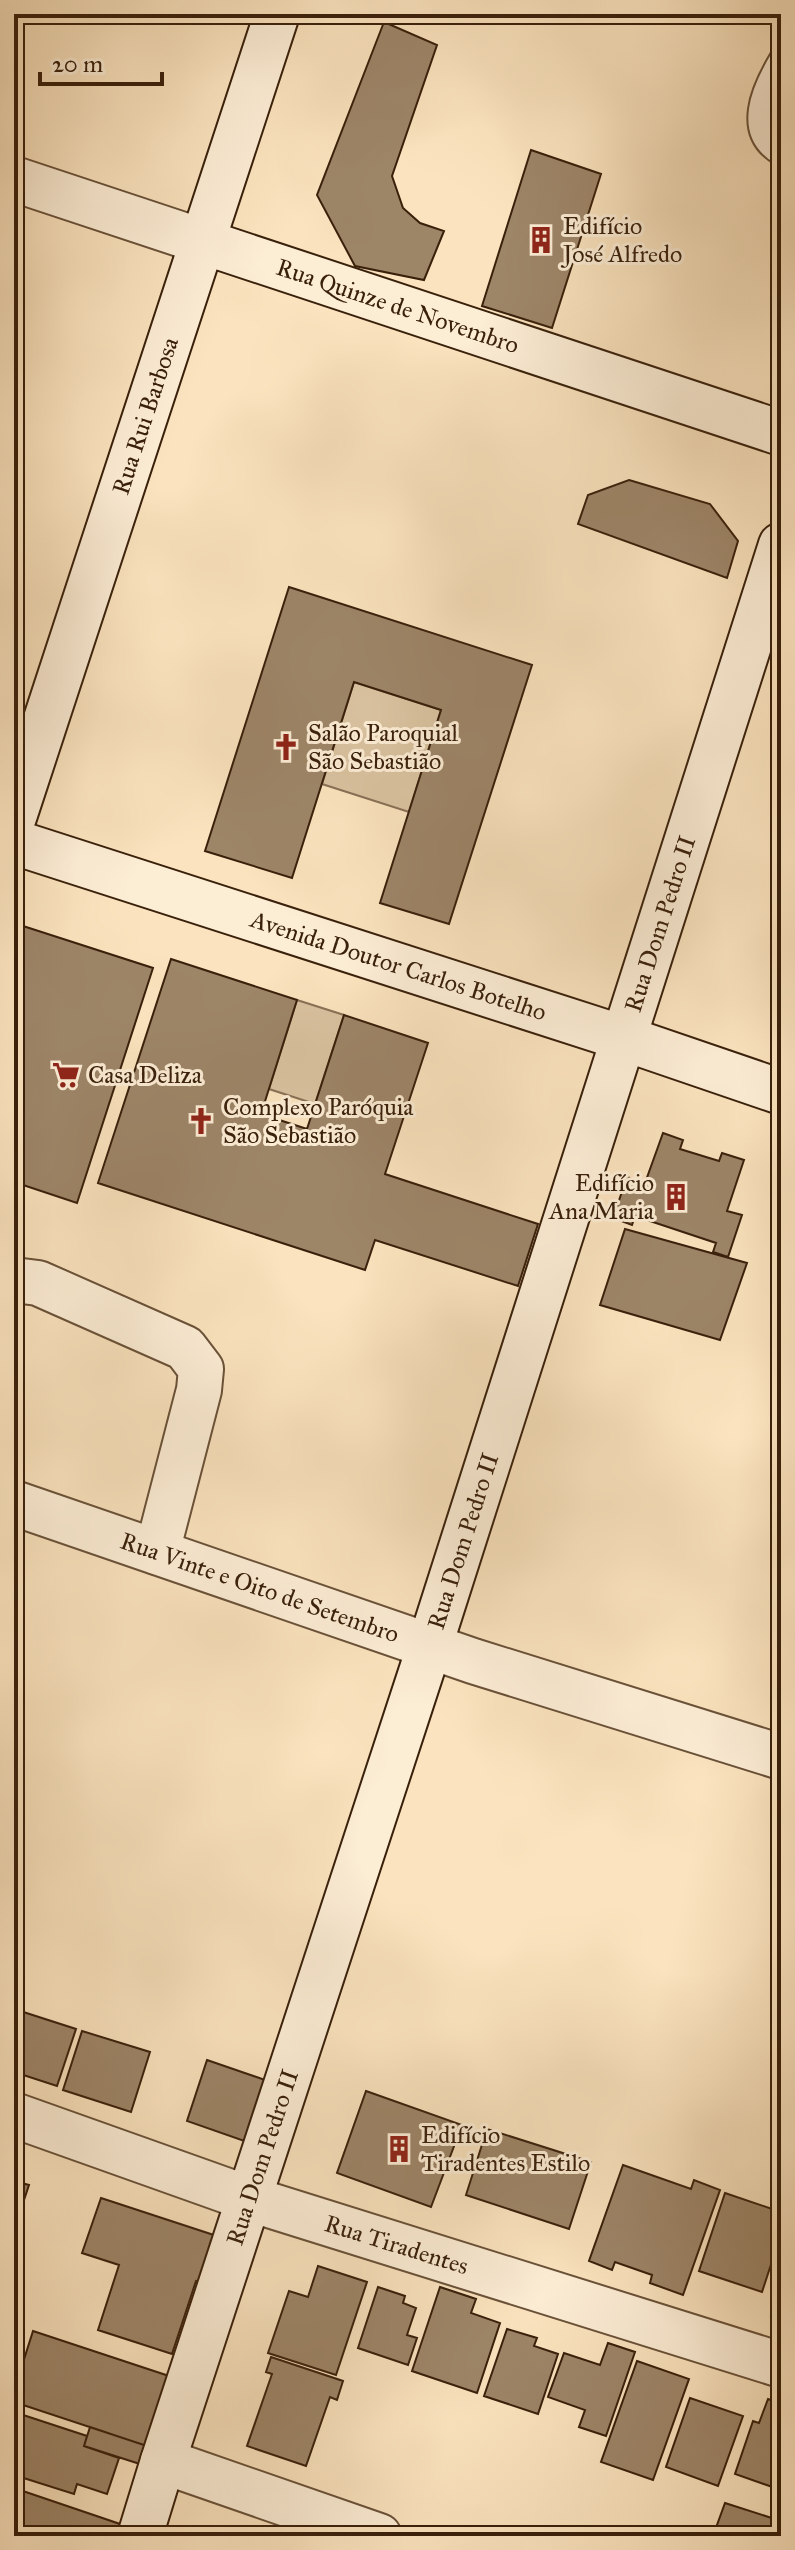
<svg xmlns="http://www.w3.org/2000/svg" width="795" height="2550" font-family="'IM FELL Great Primer',serif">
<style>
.green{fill:#d9c2a0;stroke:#897156;stroke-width:2}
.building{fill:#9d8568;stroke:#39200b;stroke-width:2}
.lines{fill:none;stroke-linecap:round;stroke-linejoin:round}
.lane-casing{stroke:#695138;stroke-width:26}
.street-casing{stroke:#695138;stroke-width:48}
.secondary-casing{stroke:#39200b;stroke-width:48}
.lane{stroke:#fcedd5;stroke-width:22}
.street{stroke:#fcedd5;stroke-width:44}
.secondary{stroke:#fcedd5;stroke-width:44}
.labels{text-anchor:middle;stroke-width:6;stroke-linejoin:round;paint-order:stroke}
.poi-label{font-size:24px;fill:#39200b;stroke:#fcedd5;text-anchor:start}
.street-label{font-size:24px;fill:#39200b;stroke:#fcedd5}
</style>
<rect width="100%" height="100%" fill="#fae3be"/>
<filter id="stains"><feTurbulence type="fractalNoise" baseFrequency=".0025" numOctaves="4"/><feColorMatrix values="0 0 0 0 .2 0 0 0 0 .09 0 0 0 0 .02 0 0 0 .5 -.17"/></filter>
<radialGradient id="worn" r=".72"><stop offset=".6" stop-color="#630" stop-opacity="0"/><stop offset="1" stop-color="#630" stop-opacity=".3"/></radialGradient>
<path class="green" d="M354,682l87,28 -32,102 -87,-28z
M297,1000l47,15 -29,89 -46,-15z"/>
<path class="building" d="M384,22l53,23 -45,131 11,32 17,15 24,8 -20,49 -69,-14 -38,-71z
M531,150l70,24 -49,154 -70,-22z
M629,480l81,24 28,37 -11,37 -149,-54 10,-29z
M289,587l243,78 -83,259 -69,-21 61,-193 -87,-28 -62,196 -87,-27z
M23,926l130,42 -76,235 -63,-21v-230z
M171,959l126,41 -36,114 46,15 37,-114 84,28 -43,131 153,50 -20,62 -143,-46 -10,30 -267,-87z
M663,1133l20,7 -3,9 39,12 3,-8 22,7 -17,51 15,4 -14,42 -15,-5 3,-9 -81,-27 -3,9 -19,-7 14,-41 18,6z
M625,1229l122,34 -27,77 -120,-35z
M14,2009l62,20 -19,57 -43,-14z
M82,2031l68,21 -19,60 -68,-22z
M207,2060l64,22 -21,61 -63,-22z
M366,2091l96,34 -31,82 -94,-34z
M487,2129l104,33 -22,67 -103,-34z
M623,2165l68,24 3,-9 26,10 -37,105 -33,-12 2,-8 -37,-13 -3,8 -23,-9z
M14,2181l15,4 -15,45z
M725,2193l56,19v22l-19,58 -63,-21z
M101,2198l131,43 -15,46 -21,-6 -24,73 -74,-24 21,-65 -37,-12z
M318,2266l49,16 -31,93 -68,-22 21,-62 19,6z
M781,2284v35l-10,-3z
M378,2287l27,9 -2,7 13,5 -9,27 10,3 -9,27 -50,-17z
M440,2287l36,12 -5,14 29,10 -23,70 -65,-22z
M507,2329l30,9 -3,8 24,8 -20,60 -54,-18z
M33,2331l142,47 -22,70 -139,-46v-11z
M608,2343l27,9 -29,84 -27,-9 6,-17 -37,-13 16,-44 36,12z
M271,2357l72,24 -6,19 -7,-3 -24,69 -59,-20 25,-72 -6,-2z
M637,2361l52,18 -36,101 -52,-18z
M690,2398l53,18 -25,70 -52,-19z
M768,2399l13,5v86l-46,-16 18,-53 6,2z
M14,2412l73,24 -3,10 35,12 -12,36 -30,-10 -3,10 -60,-19z
M90,2427l63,21 -7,18 -62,-20z
M14,2488l106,36 -4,12h-102z
M725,2503l56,18v15h-68z"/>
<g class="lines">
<g class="lane-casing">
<path id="lane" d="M781,59c-18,30 -38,73 0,95"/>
</g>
<g class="street-casing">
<g id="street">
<path d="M14,179l190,63"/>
<path d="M14,1280l24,3 147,65 16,21 -2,21 -42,162"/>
<path id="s1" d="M14,1503l459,158 308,96"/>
<path id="s2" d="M14,2115l236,84 531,166"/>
<path d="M163,2461l216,75"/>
</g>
</g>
<g class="secondary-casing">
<g id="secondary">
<path id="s3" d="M204,242l577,191"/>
<path id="s4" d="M14,817l263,-803"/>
<path id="s5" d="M14,842l609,196 158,54"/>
<path id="s6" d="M140,2536l23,-75 267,-816 351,-1100"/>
</g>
</g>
<use href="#lane" class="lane"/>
<use href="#street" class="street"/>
<use href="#secondary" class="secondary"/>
</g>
<defs>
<g id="building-bare" transform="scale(2.16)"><path d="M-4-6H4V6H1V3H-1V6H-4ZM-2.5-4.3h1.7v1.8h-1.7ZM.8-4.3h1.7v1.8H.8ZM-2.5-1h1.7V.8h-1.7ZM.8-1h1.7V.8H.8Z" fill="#8f2418" stroke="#fcedd5" stroke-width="2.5" paint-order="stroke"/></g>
<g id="church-bare" transform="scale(2.16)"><path d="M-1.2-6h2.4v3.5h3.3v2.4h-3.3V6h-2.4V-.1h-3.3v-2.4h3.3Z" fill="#8f2418" stroke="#fcedd5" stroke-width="2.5" paint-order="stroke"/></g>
<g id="supermarket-bare" transform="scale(2.16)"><path d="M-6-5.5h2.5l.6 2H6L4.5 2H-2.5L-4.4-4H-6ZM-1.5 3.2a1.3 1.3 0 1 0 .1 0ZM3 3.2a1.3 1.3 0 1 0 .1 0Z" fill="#8f2418" stroke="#fcedd5" stroke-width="2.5" paint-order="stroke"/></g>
</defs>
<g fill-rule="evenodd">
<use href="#building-bare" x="541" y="240"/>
<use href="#church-bare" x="286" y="747"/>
<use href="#supermarket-bare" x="66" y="1075"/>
<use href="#church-bare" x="201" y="1121"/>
<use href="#building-bare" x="676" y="1197"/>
<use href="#building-bare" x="399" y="2149"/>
</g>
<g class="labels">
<g class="poi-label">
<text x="563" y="234">Edifício<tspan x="563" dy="28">José Alfredo</tspan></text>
<text x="308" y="741">Salão Paroquial<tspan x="308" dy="28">São Sebastião</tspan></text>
<text x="88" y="1083">Casa Deliza</text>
<text x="223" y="1115">Complexo Paróquia<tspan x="223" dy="28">São Sebastião</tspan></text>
<text x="654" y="1191" text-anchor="end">Edifício<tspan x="654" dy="28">Ana Maria</tspan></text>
<text x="421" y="2143">Edifício<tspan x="421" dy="28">Tiradentes Estilo</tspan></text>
</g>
<g class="street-label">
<text dy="8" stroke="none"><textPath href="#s3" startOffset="204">Rua Quinze de Novembro</textPath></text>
<text dy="8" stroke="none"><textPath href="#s4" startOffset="422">Rua Rui Barbosa</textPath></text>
<text dy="8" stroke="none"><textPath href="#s6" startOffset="1694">Rua Dom Pedro II</textPath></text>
<text dy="8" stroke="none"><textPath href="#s5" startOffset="404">Avenida Doutor Carlos Botelho</textPath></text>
<text dy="8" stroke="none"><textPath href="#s6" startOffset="1046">Rua Dom Pedro II</textPath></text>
<text dy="8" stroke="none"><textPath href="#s1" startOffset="260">Rua Vinte e Oito de Setembro</textPath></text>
<text dy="8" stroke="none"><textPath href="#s6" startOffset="398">Rua Dom Pedro II</textPath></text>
<text dy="8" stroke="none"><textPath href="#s2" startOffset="404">Rua Tiradentes</textPath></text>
</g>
</g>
<rect width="795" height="2550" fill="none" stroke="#fae3be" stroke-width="48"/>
<rect x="16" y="16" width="763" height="2518" fill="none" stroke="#39200b" stroke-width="4"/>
<rect x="24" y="24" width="747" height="2502" fill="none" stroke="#39200b" stroke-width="2"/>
<path d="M40 72v12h122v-12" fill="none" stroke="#39200b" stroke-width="4"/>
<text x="52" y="72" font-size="24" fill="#39200b" stroke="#fcedd5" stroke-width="6" paint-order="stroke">20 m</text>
<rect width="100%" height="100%" filter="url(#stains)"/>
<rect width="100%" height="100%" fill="url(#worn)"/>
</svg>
